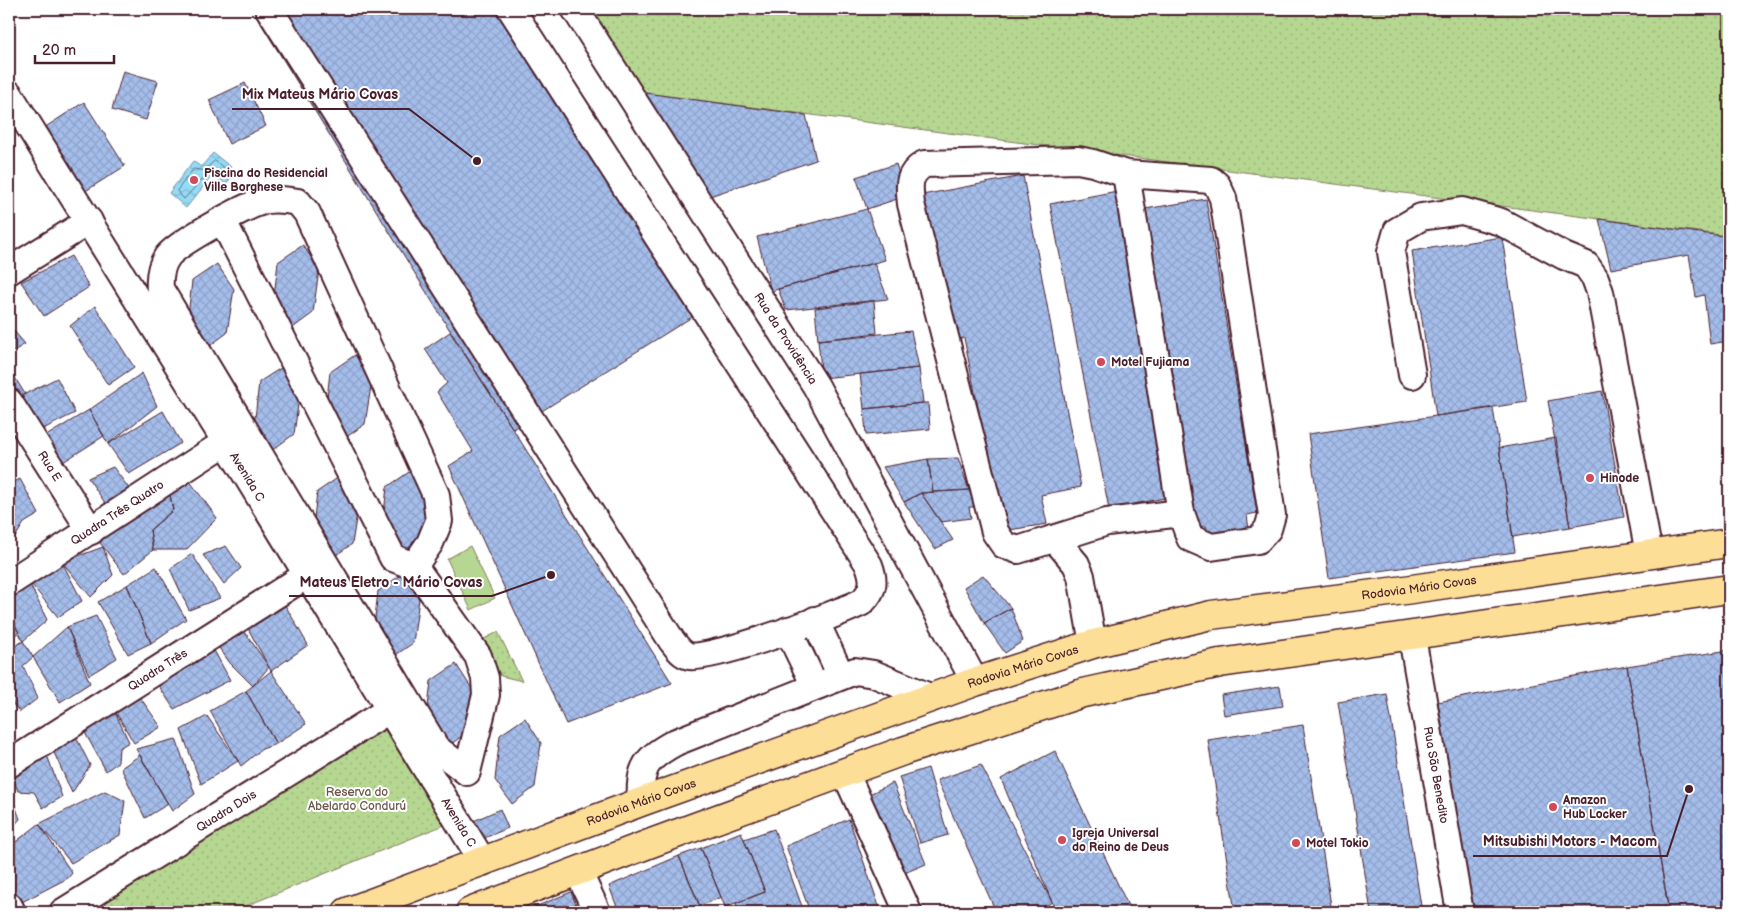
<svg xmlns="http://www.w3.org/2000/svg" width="1738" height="921" font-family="'Balsamiq Sans',sans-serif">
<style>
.grass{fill:url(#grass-dots);stroke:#807b5e}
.garden{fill:#b6d791;stroke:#807b5e}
.water{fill:url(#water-waves);stroke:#7690a5}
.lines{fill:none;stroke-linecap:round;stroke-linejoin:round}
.shore{stroke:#686a7c;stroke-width:1}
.building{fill:url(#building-cross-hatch);stroke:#4a1f2b}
.minor-casing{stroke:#4a1f2b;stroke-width:30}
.major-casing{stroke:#4a1f2b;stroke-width:31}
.minor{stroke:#fff;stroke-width:26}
.major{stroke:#fcde96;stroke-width:28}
.poi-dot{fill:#d1495b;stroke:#fff;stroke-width:2}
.labels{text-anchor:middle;stroke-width:4;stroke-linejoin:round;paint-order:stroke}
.poi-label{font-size:12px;font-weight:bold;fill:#4a1f2b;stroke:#fff;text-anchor:start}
.street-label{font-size:12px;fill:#4a1f2b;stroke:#fff}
.park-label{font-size:12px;fill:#6a564a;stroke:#fff}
.leader{fill:none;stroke:#4a1f2b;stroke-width:2}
.callout-dot{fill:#4a1f2b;stroke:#fff;stroke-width:2}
.callout-label{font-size:14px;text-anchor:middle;font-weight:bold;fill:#4a1f2b;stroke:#fff;stroke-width:4;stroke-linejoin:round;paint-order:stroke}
</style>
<defs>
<pattern id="grass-dots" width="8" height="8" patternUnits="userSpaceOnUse" patternTransform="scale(1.25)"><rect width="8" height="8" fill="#b6d791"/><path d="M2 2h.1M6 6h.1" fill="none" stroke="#9eb87d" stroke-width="1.8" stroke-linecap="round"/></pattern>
<pattern id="water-waves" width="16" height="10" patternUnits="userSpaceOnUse" patternTransform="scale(1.25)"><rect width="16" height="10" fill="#94dbf6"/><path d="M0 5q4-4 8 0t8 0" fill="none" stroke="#81bcd3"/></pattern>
<pattern id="building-cross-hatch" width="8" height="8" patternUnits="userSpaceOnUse" patternTransform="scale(1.25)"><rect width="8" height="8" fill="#a4bdea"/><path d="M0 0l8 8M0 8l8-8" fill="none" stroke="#8fa2c9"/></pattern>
</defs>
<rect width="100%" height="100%" fill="#fff"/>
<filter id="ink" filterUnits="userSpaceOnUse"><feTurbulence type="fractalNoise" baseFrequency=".02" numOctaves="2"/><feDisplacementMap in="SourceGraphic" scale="10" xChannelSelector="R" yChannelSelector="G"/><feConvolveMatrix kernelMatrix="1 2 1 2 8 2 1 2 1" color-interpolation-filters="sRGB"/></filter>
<g filter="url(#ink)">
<path class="grass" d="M592,9h1137v227l-1084,-143z
M498,632l24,49 -21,-5 -19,-36z
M378,719l66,106 -213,87h-165z"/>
<path class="garden" d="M470,546l25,52 -24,12 -24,-51z"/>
<path class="water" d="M213,153l23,18 -10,13 -14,-8 -26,32 -17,-15 24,-32 8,6z"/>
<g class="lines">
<path class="shore" d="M215,161l13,10 -2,5 -19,-5v-3z
M194,169l12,2 1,3 -23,25 -7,-8z"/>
</g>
<path class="building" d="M252,9h263l185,303 -187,117 -62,-97z
M123,71l35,10 -12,39 -34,-10z
M245,83l21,43 -37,18 -20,-44z
M645,93l161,22 10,45 -109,37z
M84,102l41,64 -41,26 -40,-64z
M896,164l10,32 -39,13 -11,-32z
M1023,176l58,311 -40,8 6,29 -44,7 -39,-193 -14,3 -28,-146z
M1117,191l58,305 -66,13 -59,-305z
M1206,199l51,314 -10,2 3,22 -41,7 -3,-18 -15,3 -52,-319z
M867,209l18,51 -114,31 -14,-54z
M1599,219l130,18v104l-19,3 -6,-49 -8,2 -7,-42 -78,14z
M1502,237l25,165 -91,14 -24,-165z
M303,245l16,25 -6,43 -23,17 -17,-24 5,-44z
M71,256l18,31 -45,29 -23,-34z
M874,263l14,36 -102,11 -8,-21z
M217,264l17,25 -7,44 -23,17 -17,-24 5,-45z
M874,301l3,32 -59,7 -3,-32z
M95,306l39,61 -26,18 -38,-59z
M9,325l16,19 -16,10z
M911,331l8,37 -97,10 -4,-38z
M450,332l63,97 159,254 -106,41 -117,-258 24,-15 -36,-59 10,-9 -22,-34z
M355,355l17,25 -7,44 -23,16 -17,-24 5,-44z
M284,366l16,24 -6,44 -23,17 -17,-24 5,-45z
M9,368l16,26 -10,5 -6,-9z
M919,368l4,35 -59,6 -4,-35z
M142,373l15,33 -49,38 -19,-34z
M57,378l18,35 -38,19 -22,-33z
M1602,391l22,126 -54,10 -22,-126z
M923,403h5l2,26 -64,6 -2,-26z
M1493,408l22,144 -186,26 -21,-144z
M89,410l15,26 -41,26 -17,-26z
M163,411l18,32 -52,31 -21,-30z
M1556,438l14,89 -57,10 -14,-89z
M958,458l11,32 -36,2 -5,-33z
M928,459l5,33 -12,1 -17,9 -21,-35z
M113,467l18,24 -23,16 -20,-29z
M412,470l17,25 -7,43 -23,17 -17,-24 5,-44z
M342,475l17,25 -7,44 -23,16 -17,-24 5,-44z
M20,479l19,35 -15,9 -15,24v-62z
M189,480l28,38 -31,32h-33l-3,-20 23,-20 -4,-20z
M169,490l4,20 -23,20 3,20 -29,24 -33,-43z
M969,490l6,17h-6l2,11 -30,4 -20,-29z
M921,493l32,47 -18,9 -31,-47z
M226,546l15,22 -17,16 -21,-29z
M103,547l10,28 -22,22 -29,-35z
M192,554l28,44 -31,12 -19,-41z
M62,562l20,39 -24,16 -35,-43z
M156,567l30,52 -35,24 -24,-58z
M402,574l17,25 -6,44 -23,16 -17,-24 5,-44z
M983,575l28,33 -27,15 -20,-36z
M28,580l19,40 -24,21 -14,-29v-25z
M127,585l24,58 -23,11 -30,-52z
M281,598l27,47 -37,26 -26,-48z
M1011,608l12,33 -18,12 -21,-30z
M96,616l21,42 -28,17 -22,-48z
M9,620l10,12 -10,7z
M240,625l29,42 -16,19 -23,-23 -16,-22z
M67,627l23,56 -30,19 -27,-45z
M23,641l10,16 -10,9 15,32 -18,14 -11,-12v-50z
M210,643l20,37 -56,29 -19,-29z
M1729,650v262h-60l-42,-246z
M456,664l16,25 -6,44 -23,17 -17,-25 5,-44z
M1627,666l42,246h-198l-33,-210z
M271,671l35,53 -30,20 -30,-53z
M132,686l29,41 -27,16 -22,-37z
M1280,686l3,20 -59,9 -3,-20z
M246,691l30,53 -14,5 -21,17 -31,-55z
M1387,694l35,218h-51l-33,-210z
M112,706l17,36 -10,6 -1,14 -12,9 -28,-51z
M207,716l31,45 -37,23 -20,-54z
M525,718l16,25 -6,44 -23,17 -17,-24 5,-45z
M1303,725l29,187h-97l-27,-172z
M74,733l16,32 -18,28 -20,-45z
M176,739l19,55 -23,17 -36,-62z
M1055,751l76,161h-75l-55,-133z
M46,752l16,45 -19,11 -9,-16 -16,-1 -9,-22z
M140,755l28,49 -23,14 -24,-50z
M981,765l71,137 -16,10h-40l-59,-132z
M928,768l20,67 -28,8 -21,-66z
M893,783l33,81 -24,10 -33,-80z
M9,789l11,30 -11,12z
M105,791l20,10 -5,34 -49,28 -32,-39z
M500,809l8,19 -33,14 -8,-18z
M849,819l32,93h-71l-24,-66z
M39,824l33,49 -4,5 -50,26 -9,-15v-42z
M774,829l30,83h-65l-3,-9 29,-11 -21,-53z
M741,832l24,60 -40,15 -24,-59z
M701,848l20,49 -21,9 -21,-50z
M679,856l23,56h-83l-10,-26z
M571,892l8,20h-56z"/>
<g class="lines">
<g class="minor-casing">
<g id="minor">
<path d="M269,9l403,632c5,6 9,13 17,15 21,5 149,-42 173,-54 12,-12 13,-21 7,-37l-358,-556"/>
<path id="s1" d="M575,9l241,377 159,296"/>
<path id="s2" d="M9,94l217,348 257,420"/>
<path d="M1078,160l15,3 33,11 85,6 6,5 6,13 49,317 -4,14 -10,11 -47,7 -21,-9 -9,-25 -74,9 -89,28 -14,-5 -9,-13 -84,-328c-2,-19 -4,-29 13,-40z"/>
<path d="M1126,174l55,339"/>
<path d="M223,221l170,337 21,8 64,90 7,22 1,17 -19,77 -31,-24 -276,-459c-1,-12 0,-22 7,-32 10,-14 75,-49 93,-55 10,-4 27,-2 38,0l9,11 129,282 3,26 -9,22 -16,23"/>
<path d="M9,271l80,-50"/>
<path d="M1412,375l-21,-123 6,-21 24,-14 41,-6 39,11 63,34 22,9 9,13 5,14 49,262"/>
<path id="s3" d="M9,402l82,129"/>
<path d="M1055,539l21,25 5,12 12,68"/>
<path id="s4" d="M9,583l217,-141"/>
<path d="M815,620l26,56"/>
<path d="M788,630l27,56"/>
<path id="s5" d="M1412,637l48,275"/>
<path id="s6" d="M9,764l298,-189"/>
<path d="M845,772l63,140"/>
<path d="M641,802c-2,-35 5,-44 35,-60l179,-71 19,3 58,24"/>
<path d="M578,871l19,41"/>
<path d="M9,906l3,6"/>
<path id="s7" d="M63,912l326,-202"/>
</g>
</g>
<g class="major-casing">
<g id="major">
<path id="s8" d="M347,912l294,-110 334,-120 118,-38 118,-29 194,-25 324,-47"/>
<path d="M470,912l184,-70 249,-91 180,-58 137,-30 509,-74"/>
</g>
</g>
<use href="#minor" class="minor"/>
<use href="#major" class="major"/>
</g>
</g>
<g class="poi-dot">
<circle cx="194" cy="180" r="5"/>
<circle cx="1101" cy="362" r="5"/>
<circle cx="1590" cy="478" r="5"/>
<circle cx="1553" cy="807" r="5"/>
<circle cx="1062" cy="840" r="5"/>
<circle cx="1296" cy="843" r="5"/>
</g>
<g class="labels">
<g class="poi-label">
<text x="204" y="177">Piscina do Residencial<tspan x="204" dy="14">Ville Borghese</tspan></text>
<text x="1111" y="366">Motel Fujiama</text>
<text x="1600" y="482">Hinode</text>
<text x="1563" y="804">Amazon<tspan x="1563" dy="14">Hub Locker</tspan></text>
<text x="1072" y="837">Igreja Universal<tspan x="1072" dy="14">do Reino de Deus</tspan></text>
<text x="1306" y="847">Motel Tokio</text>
</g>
<g class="street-label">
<text dy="4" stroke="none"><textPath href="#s1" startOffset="391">Rua da Providência</textPath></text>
<text dy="4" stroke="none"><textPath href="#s3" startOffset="76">Rua E</textPath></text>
<text dy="4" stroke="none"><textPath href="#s2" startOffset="451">Avenida C</textPath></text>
<text dy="4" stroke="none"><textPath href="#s4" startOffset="129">Quadra Três Quatro</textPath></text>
<text dy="4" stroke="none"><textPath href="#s8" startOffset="1124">Rodovia Mário Covas</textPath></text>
<text dy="4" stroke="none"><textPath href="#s8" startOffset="719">Rodovia Mário Covas</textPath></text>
<text dy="4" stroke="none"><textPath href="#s6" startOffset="176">Quadra Três</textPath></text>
<text dy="4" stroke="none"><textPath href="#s5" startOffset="140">Rua São Benedito</textPath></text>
<text dy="4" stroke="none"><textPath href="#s8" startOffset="314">Rodovia Mário Covas</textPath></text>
<text dy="4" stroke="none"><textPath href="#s7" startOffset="192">Quadra Dois</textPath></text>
<text dy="4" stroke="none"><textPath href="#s2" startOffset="856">Avenida C</textPath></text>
</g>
<g class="park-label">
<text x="357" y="796">Reserva do<tspan x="357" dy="14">Abelardo Condurú</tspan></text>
</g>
</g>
<path class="leader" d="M477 161L409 109H232M551 575L492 596H289M1689 789L1667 856H1473"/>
<g class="callout-dot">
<circle cx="477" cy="161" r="5"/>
<circle cx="551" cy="575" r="5"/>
<circle cx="1689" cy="789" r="5"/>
</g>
<g class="callout-label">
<text x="320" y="99">Mix Mateus Mário Covas</text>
<text x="391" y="587">Mateus Eletro - Mário Covas</text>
<text x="1570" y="846">Mitsubishi Motors - Macom</text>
</g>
<rect width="1738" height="921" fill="none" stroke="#fff" stroke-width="30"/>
<rect x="15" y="15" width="1708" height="891" fill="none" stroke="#4a1f2b" stroke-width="2" filter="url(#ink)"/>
<path d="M35 55v8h79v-8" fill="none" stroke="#4a1f2b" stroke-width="2.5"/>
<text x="42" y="55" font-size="15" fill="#4a1f2b" stroke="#ffffff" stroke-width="4" paint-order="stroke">20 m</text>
</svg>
